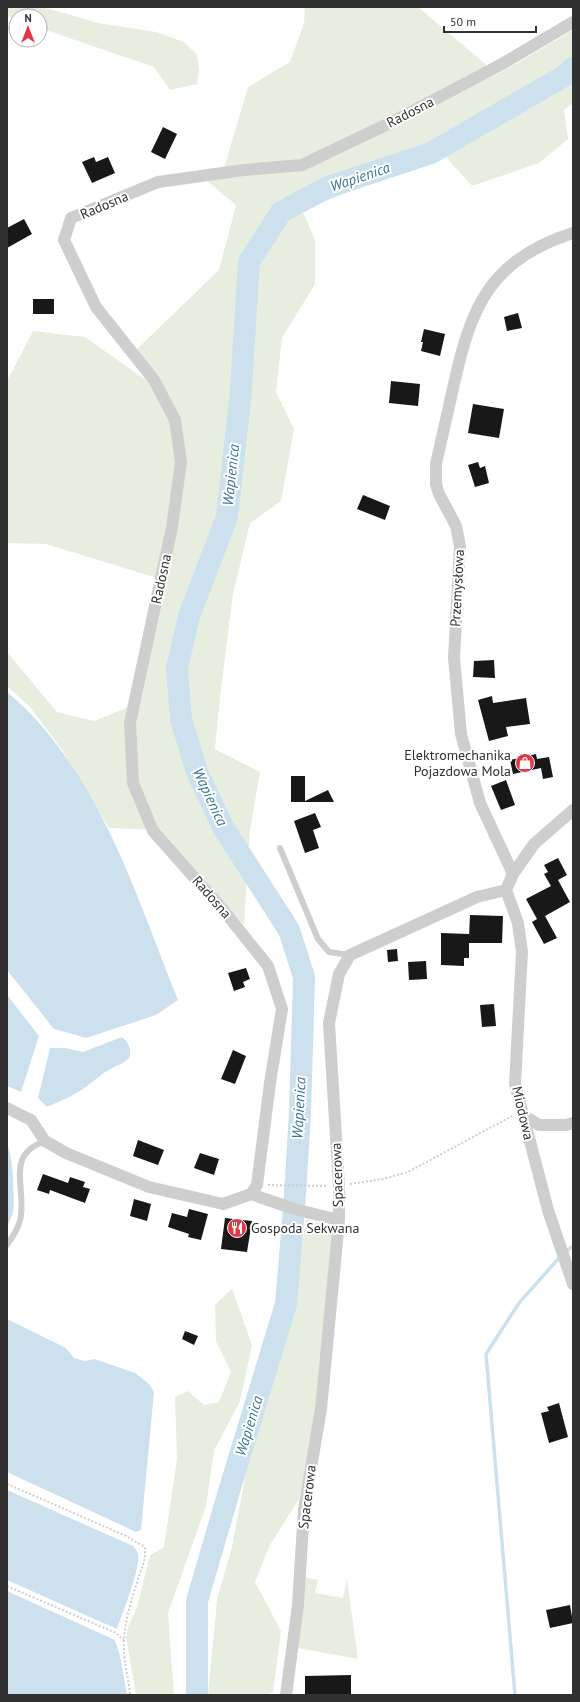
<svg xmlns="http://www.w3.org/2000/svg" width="580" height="1702" font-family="'PT Sans',sans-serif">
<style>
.green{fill:#e7eee0}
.water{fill:#cce1ed}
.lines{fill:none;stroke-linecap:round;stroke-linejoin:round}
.stream{stroke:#cce1ed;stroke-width:3.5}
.river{stroke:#cce1ed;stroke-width:22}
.building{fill:#181818}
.path{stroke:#cecece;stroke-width:2;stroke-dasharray:2 2;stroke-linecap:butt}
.service{stroke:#cecece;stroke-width:6}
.minor{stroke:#cecece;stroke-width:12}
.labels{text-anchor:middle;stroke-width:4;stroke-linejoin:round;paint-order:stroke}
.street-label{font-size:14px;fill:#313131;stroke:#fff}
.poi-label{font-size:14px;fill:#313131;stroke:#fff;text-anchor:end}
.water-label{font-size:15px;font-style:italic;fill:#3e7594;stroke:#fff}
</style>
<rect width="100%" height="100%" fill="#fff"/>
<path class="green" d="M7,7h36l55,16 58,9 28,10 13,13 2,15 -2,14 -27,6 -16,-23 -114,-39v-12h-24v4l-9,-4z
M305,7h113l71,60 -189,95 -76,6 24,-81 42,-25 14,-39z
M573,30v73l-9,7 4,29 -29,24 -67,23 -27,-30 -143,54 13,30v44l-33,54 -6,54 18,37 -13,72 -31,22 -17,71 -13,103 -5,52 45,23 -10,58 -6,95 -86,-95 -49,-2 -46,-77 -33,-44 -23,-21v-34l50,60 37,9 47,-19 35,-174 2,-108 -42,-70 83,-80 17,-65 -29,-24 94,-13 206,-99z
M33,331l52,6 65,46 21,39 6,41 -20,115 -111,-34 -39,-1v-162z
M306,1219l19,5 9,17 -18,170 -17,88 -29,46 -15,37 26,49 -8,61 -6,3h-59l9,-96 15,-52 16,-85 42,-142z
M232,1289l20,56 -12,56 -26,50 -8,55 -38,107 6,82h-38l-10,-58 2,-10 9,-20 13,-52 14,-8 13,-88 -2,-62 13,-6 16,14 15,-3 12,-30 -15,-31 -1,-36z
M304,1577l14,3 -3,13 28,5 4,-19 11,80 -60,-11z"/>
<path class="water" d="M7,692c91,76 128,201 171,308l-22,15 -70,23 -32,-9 -47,-59z
M7,995l32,41 -18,56 -14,-6z
M122,1037c5,4 10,12 8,19 -3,7 -17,11 -23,15 -7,4 -13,10 -20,15 -11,9 -27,15 -40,21l-9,-9 12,-50h15l18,4z
M7,1145c6,8 8,56 6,67 -1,5 -4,10 -6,15z
M7,1319l59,29 8,10 11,3 10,-2 40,14 14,11 5,8 -13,138 -5,2 -129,-60z
M7,1490l126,56c2,2 4,5 5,8 3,13 -16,61 -21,75l-110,-49z
M7,1591l108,49 5,16 7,39h-120z"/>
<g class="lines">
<path class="stream" d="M567,1251l6,-5
M515,1695l-29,-341 33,-51 40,-45"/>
<path class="river" d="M197,1695v-94l33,-113 56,-184 8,-95 6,-96 4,-136 -15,-47 -66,-103 -26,-55 -16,-53 -4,-51 12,-52 38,-99 14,-127 8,-128 32,-50 47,-25 103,-34 133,-77 9,-8"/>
</g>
<path class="building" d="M163,127l14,7 -12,25 -14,-7z
M94,157l2,5 12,-5 7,16 -23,10 -10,-21z
M24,219l8,15 -25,14v-20z
M33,299h21v15h-21z
M518,313l4,15 -15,3 -3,-14z
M424,329l21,5 -5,22 -19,-5 2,-9h-2z
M391,381l29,3 -2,22 -29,-3z
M473,404l31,5 -5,29 -31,-5z
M478,462l2,6 5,-2 4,17 -14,4 -7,-22z
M363,495l27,11 -5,14 -28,-11z
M494,660l1,18 -22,-1 1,-16z
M492,696l1,7 33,-5 4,26 -24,3 2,9 -19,5 -11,-41z
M536,754l1,5 12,-2 4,20 -10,2 -2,-11 -28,6 -3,-14z
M291,776h14v25l23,-11 6,12h-43z
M506,780l9,25 -14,5 -10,-24z
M315,813l6,14 -8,3 6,18 -14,5 -11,-32z
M558,858l9,17 -9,5 12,22 -25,14 12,22 -13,6 -12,-22 5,-3 -11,-20 25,-13 -7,-12 4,-2 -4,-7z
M470,915l33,1 -1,27h-33v15h-5v8l-23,-1v-32l28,1v3z
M397,949l1,12 -10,1 -1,-12z
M426,961l1,18 -18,1 -1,-18z
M246,968l4,11 -7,3 2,5 -11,4 -6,-18z
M494,1004l2,22 -14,1 -2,-22z
M233,1050l13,6 -11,28 -14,-5z
M138,1140l26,10 -6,15 -25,-9z
M200,1153l19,6 -5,16 -20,-7z
M43,1174l25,9 2,-6 15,5 -2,5 7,2 -5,14 -35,-13 -1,4 -12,-4z
M134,1199l17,5 -4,17 -17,-5z
M189,1209l19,5 -7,26 -13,-3 1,-3 -21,-7 4,-14 15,4z
M225,1218l27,3 -5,31 -26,-3z
M185,1331l13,5 -4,9 -12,-6z
M559,1403l9,34 -19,6 -8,-30 8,-2 -2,-4z
M570,1605l3,18 -23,5 -4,-18z
M351,1675v20h-46v-19z"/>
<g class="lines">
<path class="path" d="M85,1082l2,4
M350,1184l33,-5 25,-7 104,-56
M268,1185l59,1
M7,1484l117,51 21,12v11c-9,29 -22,60 -21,91 0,15 5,31 6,46
M7,1586l109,47 8,8"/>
<path class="service" d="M280,848l38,91 11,13 21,3
M7,1245c6,-9 13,-19 14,-30 4,-32 -15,-60 24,-74"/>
<path class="minor" d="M513,874l-33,-71 -19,-69 -7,-76 6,-112 -4,-20 -17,-32 -3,-10v-20c6,-27 12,-54 18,-80 17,-78 37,-125 119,-151
M506,890l12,33 4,29 -7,132 33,126 25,74
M7,1108l24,12 14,21 21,12 83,34 74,17 28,-10 6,-9 13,-102 12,-74 -14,-43 -44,-55 -71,-80 -20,-48 -3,-60 42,-196 9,-65 -6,-42 -21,-40 -58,-73 -32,-67 7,-22 87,-36 86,-12 58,-5 90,-43 110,-58 71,-42
M523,1115l16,10h27l7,-2
M251,1194l43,15 45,11
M286,1695l12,-90 6,-96 17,-100 18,-189v-34l-10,-163 10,-49 11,-19 127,-58 29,-7 7,-16 21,-30 39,-34"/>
</g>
<defs>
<g id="shop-disc" transform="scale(1)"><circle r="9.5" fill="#e53647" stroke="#fff"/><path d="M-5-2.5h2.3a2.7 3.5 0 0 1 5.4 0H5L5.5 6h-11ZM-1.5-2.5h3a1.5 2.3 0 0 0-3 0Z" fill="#fff"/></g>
<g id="restaurant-disc" transform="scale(1)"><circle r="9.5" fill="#e53647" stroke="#fff"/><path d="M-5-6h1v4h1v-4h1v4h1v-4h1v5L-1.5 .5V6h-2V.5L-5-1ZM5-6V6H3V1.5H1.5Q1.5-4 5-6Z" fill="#fff"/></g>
</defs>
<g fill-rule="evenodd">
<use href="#shop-disc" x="525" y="763"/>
<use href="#restaurant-disc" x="237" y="1228"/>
</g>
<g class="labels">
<g class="street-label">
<text transform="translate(410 112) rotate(-27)" y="5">Radosna</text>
<text transform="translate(104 205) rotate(-23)" y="5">Radosna</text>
<text transform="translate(161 579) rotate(-78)" y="5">Radosna</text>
<text transform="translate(457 588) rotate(-87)" y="5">Przemysłowa</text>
<text transform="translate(212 897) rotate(49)" y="5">Radosna</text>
<text transform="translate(523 1113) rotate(77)" y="5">Miodowa</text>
<text transform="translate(337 1175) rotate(-92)" y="5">Spacerowa</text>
<text transform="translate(307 1497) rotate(-83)" y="5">Spacerowa</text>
</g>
<g class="poi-label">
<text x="511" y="760">Elektromechanika<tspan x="511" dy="16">Pojazdowa Mola</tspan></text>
<text x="251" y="1233" text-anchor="start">Gospoda Sekwana</text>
</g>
<g class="water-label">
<text transform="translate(360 177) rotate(-19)" y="5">Wapienica</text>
<text transform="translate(231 475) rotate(-84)" y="5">Wapienica</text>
<text transform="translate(210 797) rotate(65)" y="5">Wapienica</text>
<text transform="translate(299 1108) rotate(-87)" y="5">Wapienica</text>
<text transform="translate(249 1426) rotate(-73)" y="5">Wapienica</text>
</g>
</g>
<rect width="580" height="1702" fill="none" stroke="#313131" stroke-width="16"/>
<g transform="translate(28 28)"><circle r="19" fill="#ffffff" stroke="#adadad"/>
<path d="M0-3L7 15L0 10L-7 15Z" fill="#e53647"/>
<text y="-6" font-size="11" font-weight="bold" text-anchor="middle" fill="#313131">N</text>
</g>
<path d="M444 26v6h92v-6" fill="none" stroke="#313131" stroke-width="2"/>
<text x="450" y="26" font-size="12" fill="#313131" stroke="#ffffff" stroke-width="3" paint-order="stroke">50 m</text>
</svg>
